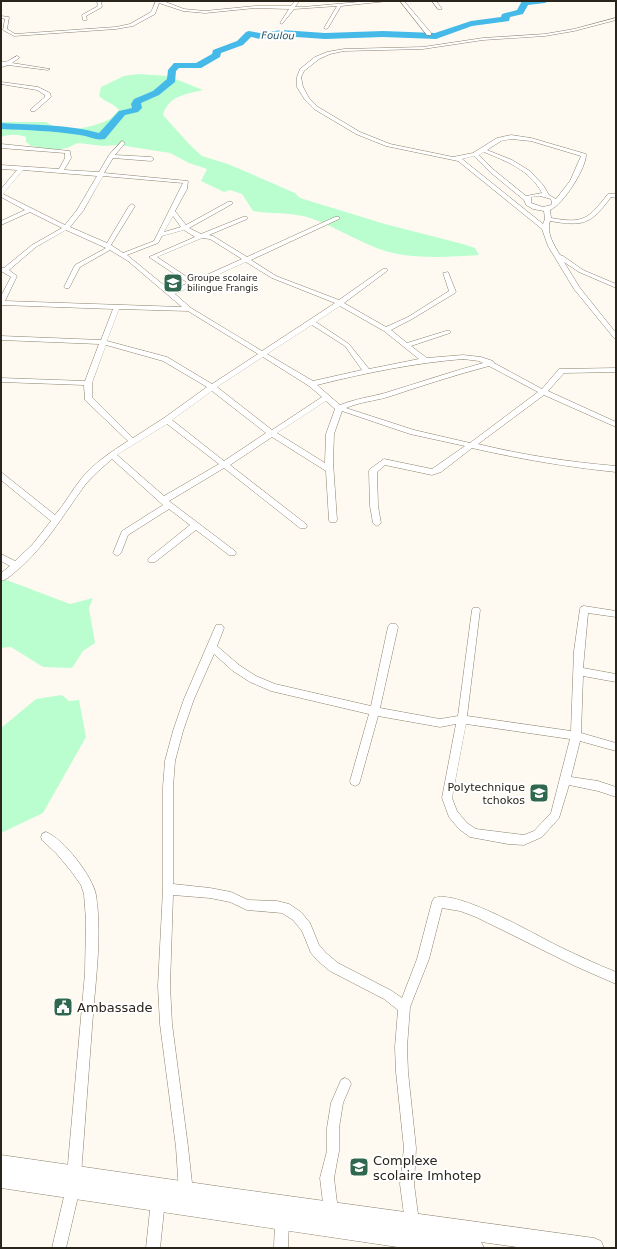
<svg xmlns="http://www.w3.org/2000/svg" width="617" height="1249" font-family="'DejaVu Sans',sans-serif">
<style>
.green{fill:#bafed0}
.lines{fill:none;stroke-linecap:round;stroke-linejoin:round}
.river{fill:#45b9e8;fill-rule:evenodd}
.street-casing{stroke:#8c826d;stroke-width:1}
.secondary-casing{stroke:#8c826d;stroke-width:1}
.street{fill:#fff;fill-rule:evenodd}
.secondary{fill:#fff;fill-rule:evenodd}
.labels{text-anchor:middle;stroke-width:4;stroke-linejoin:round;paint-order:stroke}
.far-poi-label{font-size:9px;fill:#29251c;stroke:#fff;text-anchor:start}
.far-water-label{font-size:10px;font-style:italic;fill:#225165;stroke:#fff}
.poi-label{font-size:11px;fill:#29251c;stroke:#fff;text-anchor:end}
.near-poi-label{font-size:13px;fill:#29251c;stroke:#fff;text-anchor:start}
</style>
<rect width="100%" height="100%" fill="#fffaf1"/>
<path class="green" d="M138,74l30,2 35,14c-17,4 -35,6 -40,25l27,30 12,11 26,8 67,29 5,5 85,26 78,20 12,4 4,7c-30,2 -70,5 -100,-6 -24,-9 -47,-24 -72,-32 -18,-5 -36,-3 -54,-6l-11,-17 -12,-4 -6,2 -23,-11 6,-12 -18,-6 -19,-10 -51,-8 -16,1 -25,-3 -11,5 -12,2 -24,-4 -5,-4v-5c-9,-3 -16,-3 -25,0v-15h44c20,11 45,7 65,-3 4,-3 5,-6 9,-9 -4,-6 -14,-8 -20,-14l2,-9 23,-11z
M4,579l66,25 23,-6 -4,10 6,35 -12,8 -11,17 -29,-1 -32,-20 -10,1v-67z
M62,695l7,6 10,-1 7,37 -43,76 -42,20v-105l35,-29z"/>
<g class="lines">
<path class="river" d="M522,1h27l-4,2 -17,2 -5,9 -13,3 -1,4 -37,5 -36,13 -53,-2 -58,2 -43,-3 -22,3 -9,-2 -8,8 -22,8 -1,4 -19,11h-22l-3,3 -1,11 -16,13 -18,8 1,5 -4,4 -13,3 -20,24c-8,2 -17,-3 -25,-4 -26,-4 -53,-5 -79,-6v-6c33,2 66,1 98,10l20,-22 13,-3 -1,-4 3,-5 19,-8 14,-12 1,-9 6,-7h22l16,-9 1,-4 24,-9 9,-9 3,-1 11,2 22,-3 43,3 58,-2 52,2 36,-12 30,-4 1,-3 15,-4z"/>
<g class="street-casing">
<path id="street" d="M97,1h4l1,6 -16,9 1,4h-4l-1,-5 16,-9z
M156,1h7l21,8 21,2 50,-5h36l4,-5h4l-4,6h8l67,-6h18l-47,5 -13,22 -2,1 -2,-1 13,-22 -43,3 -12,15 -2,-1 9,-14 -34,-1 -50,5 -22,-2 -24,-8 -4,11 -22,12 -17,3 -102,7 -11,-6 2,-11 -4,-1v-2l8,1 -2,12 8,5 101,-7 14,-3 21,-12z
M400,1h4l27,32v2h-4z
M432,1h4l6,8h-4z
M616,18v2l-42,11 -29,5 -62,4 -60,9 -79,2 -14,3 -11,5 -15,12 -3,6 2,10 6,11 9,9 42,25 30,12 63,13 20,-4 24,-15 14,-3 20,3 55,16c1,13 -23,51 -36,56l1,8c33,6 37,1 57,-24h8v4l-5,-1c-20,27 -27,30 -61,24 -4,12 4,24 10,34l3,1 20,14 33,14v4l-2,-1 -35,-15 -15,-10 16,26 36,45v6l-2,-1 -40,-49 -26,-43 -6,-17 -84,-68 -72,-15 -30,-12 -42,-25 -9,-9 -8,-13v-10l3,-8 15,-12 12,-5 17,-3 79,-2 60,-9 62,-4 29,-5zM511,139l20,2 50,15 -11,25 -14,18 -7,-4 -6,-10 -13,-14 -18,-11 -25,-10 14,-9zM484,152c22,9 46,18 58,41l-16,3 -32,-26 -15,-15zM474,156l16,16 34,28 2,5 7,4 11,2 1,8 -2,5 -81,-65zM540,196l11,3 1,4 -1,2 -8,2 -12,-4v-6z
M17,56l2,1v1l-7,5 38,6 -2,1 -40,-5 -6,2 -1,-5h5z
M1,82l37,5 12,6 1,4 -16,14h-4v-2l14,-12v-2l-8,-5 -36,-6z
M122,141l3,2 -10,12 36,2 3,2 -3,2 -38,-3 -9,15 84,8 -1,8 -12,22 11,14 42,-23h4v2l-43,24 12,6 42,-17h4v2l-38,16 4,1 34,21 88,-40h4v2l-88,41 25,16 63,24 44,-31h4v2l-43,32 42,24 22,-10 41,-26 -6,-18 5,-1 8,20 -1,1 -43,26 -21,11 16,13 39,-12h4v2l-39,13 16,12 36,-3 18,2 12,4 1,2 48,26 17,-20 57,-1v4l-52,1 -16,18 68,31v5l-72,-32 -66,49c45,11 91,18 138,22v6c-49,-5 -96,-13 -144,-24l-31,24 -9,3 -47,-10 -8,7 1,34 3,17 -4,3 -4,-3 -3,-17 -1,-35 1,-2 14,-10 48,10 33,-23 -55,-12 -68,-23 -8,23 -1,28 4,58 -1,2h-6l-1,-2 -3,-49 -54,-34 -42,28 76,59 1,2 -1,2h-6l-76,-60 -55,33 66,50 1,2 -1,2h-6l-33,-25 -41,32h-6l-1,-2 1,-2 41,-33 -21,-16 -41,26 -7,18 -4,3 -4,-3 9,-22 41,-26 -51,-46c-9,8 -19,16 -27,26 -22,30 -41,64 -71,88 -4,3 -8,7 -13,8v-8l9,-7 -9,-5v-7l14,7 17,-16 19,-24 -50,-41v-8l54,43c10,-11 17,-25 26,-36 13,-16 30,-27 47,-38l-43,-41 -1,-15 -83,-3v-4l84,3 14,-37 -98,-4v-4l100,4 12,-31 -112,-4v-9l10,-19 -10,-6v-4l3,1 28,-23 30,-17 -32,-16 -29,13v-4l24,-11 -24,-13v-8l16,-19 -16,-1v-4l58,4 6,-11v-5l-64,-5v-4l69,7 1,7 -7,12 35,2 10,-17zM23,170l74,6 -20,34 -12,15 -62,-31zM103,176l80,7 -29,58 -31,12 -12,-8 24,-39 -3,-2 -3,2 -22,37 -37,-16 13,-16zM173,216l8,11 -17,5zM66,230l40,18 -31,17 -11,22 1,1h4l11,-21 30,-17 18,11 54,46 -177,-6 12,-25 -8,-6 27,-23zM184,230l11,7 -46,20 39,26 -17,8 -44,-36 31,-12 4,-7zM202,238l8,1 32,20 -49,22 -36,-24zM246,262l26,16 63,25 -73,48 -71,-43 -16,-14zM340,306l44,25 35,28 -50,10 -20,-25 -33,-22zM119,309l69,2 70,43 -46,30 -45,-27 -60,-16zM312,325l33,21 17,24 -49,11 -46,-27zM106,345l57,16 44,26 -43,31 -31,20 -41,-41v-14zM263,357l46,29 13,11 -50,33 -55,-43zM463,359l16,2 4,2c-33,9 -65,20 -98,30 -15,4 -30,6 -45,12l-23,-20c48,-12 97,-22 146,-26zM489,366l49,26 -68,51 -56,-13 -68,-22c14,-6 28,-7 42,-11 33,-11 67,-22 101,-31zM212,391l54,42 -42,28 -52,-41zM326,401l9,8 -9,25 -1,29 -48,-30zM167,424l52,40 -55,32 -47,-41z
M584,606l32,5v6l-28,-4 -5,55 33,6v8l-33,-6 -2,57 35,10v8l-36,-10 -9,36 27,4 18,6v10l-18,-6 -29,-6 -10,33 -17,19 -18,8 -16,-1 -38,-7 -11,-8 -10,-12 -7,-19 14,-74 -16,3 -62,-11 -18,65 -1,3 -4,2 -4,-2 -1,-3 19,-67 -98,-23 -21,-9 -17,-11 -19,-17 -20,45 -11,32 -8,30 -2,26v97l37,4 21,4 17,8 29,1 12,3 12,8 9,11 9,22 7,8 12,10 54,28 10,7 15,-39 15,-57 2,-4c23,-9 100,36 124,48 19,9 38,18 58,26v12l-41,-18 -99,-49 -16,-6 -18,-3 -13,51 -19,48 -3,40 1,25 8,76 -2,36 5,38 -2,5 -5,2 -5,-2 -2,-5 -5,-38 4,-36 -8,-76 -1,-25 3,-37 -14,-11 -54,-28 -12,-10 -7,-8 -9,-22 -9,-11 -11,-7 -35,-3 -17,-8 -20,-4 -37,-3 -3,91 2,38 16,123 5,45 -2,5 -5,2 -5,-2 -2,-5 -3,-45 -16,-123 -2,-38 5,-97v-102l2,-26 8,-30 11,-32 32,-74h6l2,3 -7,18 22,19 17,11 19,8 96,22 17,-79 2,-3h6l2,3 -18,81 60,11 18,-3 14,-106 1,-2h6l1,2 -13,106 104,15 3,-80 6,-42 1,-2zM466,724l104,15 -19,74 -17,18 -10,4 -48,-6 -9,-6 -10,-12 -5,-13z
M46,832c18,7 47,45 50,63 6,37 0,82 -3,119 -4,54 -8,107 -12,161l-2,5 -5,2 -5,-2 -2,-5 18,-202 1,-53 -2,-26 -3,-9 -10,-14 -15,-18 -14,-13 -1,-3 1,-3z
M345,1078l4,2 2,4 -8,19 -4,25v23l-5,27 4,33 -2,5 -5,2 -5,-2 -2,-5 -4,-33 7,-27v-23l4,-25 10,-23z
M73,1181l5,2 2,5 -14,60h-14l14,-60 2,-5z
M158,1194l5,2 2,5 -5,47h-14l5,-47 2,-5z
M282,1214l5,2 2,5 -1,27h-14l1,-27 2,-5z"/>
</g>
<g class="secondary-casing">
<path id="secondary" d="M1,1155l222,32 371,51 7,3 3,7h-80l-43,-6 3,6h-80l-403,-60z"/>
</g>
<use href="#street" class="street"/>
<use href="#secondary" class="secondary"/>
</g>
<defs>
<g id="school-square" transform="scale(1)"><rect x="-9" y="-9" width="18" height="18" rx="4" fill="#2f684f" stroke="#fff"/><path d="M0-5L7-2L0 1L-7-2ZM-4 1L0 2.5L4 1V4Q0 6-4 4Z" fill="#fff"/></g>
<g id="civic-square" transform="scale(1)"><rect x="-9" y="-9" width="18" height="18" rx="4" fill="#2f684f" stroke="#fff"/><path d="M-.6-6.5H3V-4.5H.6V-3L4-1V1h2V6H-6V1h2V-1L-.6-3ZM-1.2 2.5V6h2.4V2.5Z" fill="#fff"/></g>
</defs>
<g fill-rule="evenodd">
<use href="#school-square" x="173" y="283"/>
<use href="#school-square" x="539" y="793"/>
<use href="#civic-square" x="63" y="1007"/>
<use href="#school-square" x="359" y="1167"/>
</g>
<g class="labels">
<g class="far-poi-label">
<text x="187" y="281">Groupe scolaire<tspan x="187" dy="10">bilingue Frangis</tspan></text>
</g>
<g class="far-water-label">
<text transform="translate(278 35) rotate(1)" y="4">Foulou</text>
</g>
<g class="poi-label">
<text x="525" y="791">Polytechnique<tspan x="525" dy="13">tchokos</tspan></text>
</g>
<g class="near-poi-label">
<text x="77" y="1012">Ambassade</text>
<text x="373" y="1165">Complexe<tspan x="373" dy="15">scolaire Imhotep</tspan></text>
</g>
</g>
<rect width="617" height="1249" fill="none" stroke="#29251c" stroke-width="4"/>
</svg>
